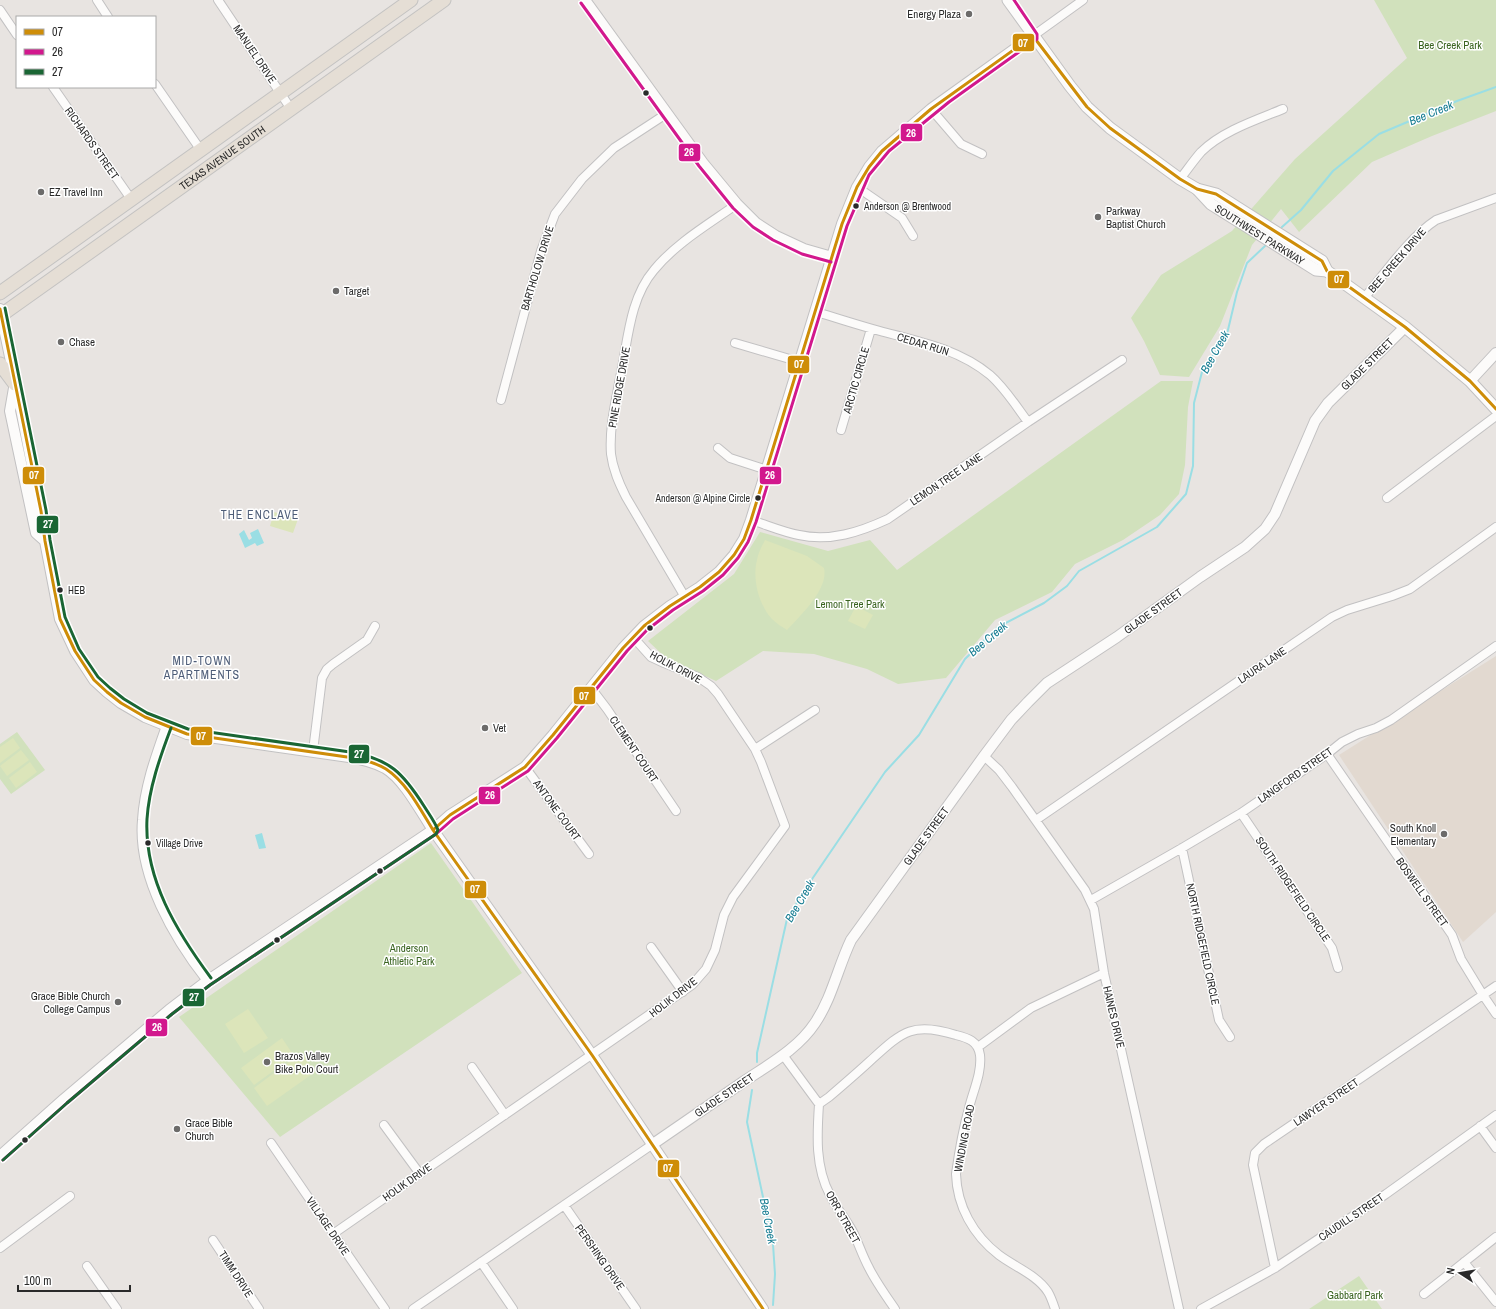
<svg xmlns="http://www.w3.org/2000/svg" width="1496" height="1309" font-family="'Archivo Narrow',sans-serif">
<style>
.education{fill:#e2d9d0}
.green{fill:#d1e1bc}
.pitch{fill:#dce5ba}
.water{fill:#9adee4}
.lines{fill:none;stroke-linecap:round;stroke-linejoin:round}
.stream{stroke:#9adee4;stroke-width:2}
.minor-casing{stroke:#c2c1c2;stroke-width:10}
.tertiary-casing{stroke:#c2c1c2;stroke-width:12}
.secondary-casing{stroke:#c2c1c2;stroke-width:13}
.primary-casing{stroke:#c4c3c2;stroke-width:15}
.minor{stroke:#fcfbfa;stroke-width:8}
.tertiary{stroke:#fcfbfa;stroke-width:10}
.secondary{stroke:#fcfbfa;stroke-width:11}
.primary{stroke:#e5ded5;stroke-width:13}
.bus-1-casing{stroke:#fff;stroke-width:6}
.bus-2-casing{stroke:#fff;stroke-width:6}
.bus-3-casing{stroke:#fff;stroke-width:6}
.bus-1{stroke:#ce8d08;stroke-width:3}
.bus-2{stroke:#d2188d;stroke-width:3}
.bus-3{stroke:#1a6634;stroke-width:3}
.poi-dot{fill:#6c6b6a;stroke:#fff;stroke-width:1.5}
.bus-dot{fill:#2a2a2a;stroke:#fff;stroke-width:1.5}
.labels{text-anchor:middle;stroke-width:3;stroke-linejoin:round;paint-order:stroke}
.bus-label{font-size:10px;fill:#2a2a2a;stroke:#fff;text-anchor:start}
.poi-label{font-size:11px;fill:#2a2a2a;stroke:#fff;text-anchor:start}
.park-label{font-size:11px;fill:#39631f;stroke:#fff}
.street-label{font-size:11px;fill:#2a2a2a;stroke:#fff}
.water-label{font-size:12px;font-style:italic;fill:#177d92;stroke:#fff}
.neighbourhood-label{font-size:12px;letter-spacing:1px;fill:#4e5d78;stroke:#fff}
.line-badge{stroke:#fff;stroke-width:1.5}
.badge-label{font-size:11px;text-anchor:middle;font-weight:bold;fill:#fff}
</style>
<rect width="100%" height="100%" fill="#e8e4e1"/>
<path class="education" d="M1496,656v256l-33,30 -124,-187z"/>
<path class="green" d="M1374,0h122v111l-64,25 -60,26 -73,70 -18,-23 -29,36 -32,81 -31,51 -29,-2 -16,-34 -13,-23 30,-43 71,-44 63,-72 112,-101z
M1161,381h32l-5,26 -3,58 -6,29 -19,21 -37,25 -48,24 -23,28 -57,28 -49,58 -48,6 -31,-15 -53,-15 -51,-3 -47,30 -50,-23 -18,-17 86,-67 26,-42 68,19 42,-11 27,30z
M17,732l28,38 -34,24 -11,-15v-35z
M431,843l91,130 -242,164 -101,-120z
M1359,1276l23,33h-73z"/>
<path class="pitch" d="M274,512l24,7 -5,14 -23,-7z
M765,540l42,16 17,12c5,21 -24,48 -37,62 -5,-3 -11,-7 -15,-11 -13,-14 -20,-40 -15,-59 1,-7 5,-14 8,-20z
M856,606l17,9 -8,14 -17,-8z
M13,738l7,10 -20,15v-16z
M21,750l8,10 -22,16 -7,-10z
M30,762l7,10 -21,16 -7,-10z
M248,1009l20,29 -24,15 -19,-29z
M282,1038l12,18 -40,29 -13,-17z
M302,1052l13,20 -48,34 -13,-18z"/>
<path class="water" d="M258,529l6,14 -7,3 -2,-3 -10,5 -6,-14 5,-4 5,10 3,-2 -2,-5z
M262,833l4,15 -7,1 -4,-14z"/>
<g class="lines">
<path class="stream" d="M1282,227l19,-17 32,-39 46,-37 78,-33 39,-14
M757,1062v-9l30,-134 21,-34 77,-113 34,-37 46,-76 33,-32 46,-24 23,-17 12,-15 78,-44 29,-33 7,-28 1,-63 8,-31 25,-38 10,-42 10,-29 18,-17
M752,1090l-5,32 26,122 2,30 -2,31"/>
<g class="minor-casing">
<path id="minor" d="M97,0l11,17
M218,0l73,109
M0,10l17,25
M1033,36l50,-36
M155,84l45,65
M53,87l78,112
M931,109l30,35 21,10
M1180,179c7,-9 14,-19 21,-27 21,-21 55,-32 82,-43
M857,187l45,31 11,18
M1365,297c20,-24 45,-60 71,-77l60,-22
M816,312c21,6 42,13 64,19 38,10 79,18 110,44 15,13 26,31 38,47
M735,343l65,19
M501,400l40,-149 14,-37 27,-35 32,-31 52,-34
M841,430l30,-101
M718,448l12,10 37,12
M1387,498l109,-82
M751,520c16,5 32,12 48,15 31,7 61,-3 89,-16l140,-97 94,-62
M685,597l-59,-100c-7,-14 -13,-27 -15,-43 -2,-27 5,-54 10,-81 7,-34 9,-75 33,-103 22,-27 55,-46 83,-66
M591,688l16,21 69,102
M166,726c-11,31 -22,61 -24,94 -5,56 32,119 65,161
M755,749l60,-39
M313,751l9,-73 5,-9 6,-5 34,-24 8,-14
M1327,754l125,181 9,24 22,36 13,19
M984,756l15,14 13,17 73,103 9,19 10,64 75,336
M525,767l64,87
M1241,813l91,135 6,20
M1036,820l296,-203 15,-7 45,-14 18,-7 86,-62
M1182,848l37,172 11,17
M1091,900l91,-52 59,-35 86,-59 15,-12 16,-8 18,-6 15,-8 105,-74
M651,947l32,45
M978,1047l53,-39 73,-35
M783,1055l36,49c-2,31 -4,63 11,91 6,13 17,25 24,39 5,11 9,23 15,34 7,14 17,28 26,41
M472,1067l33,48
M819,1104l10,-7c14,-12 28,-24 41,-36 32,-29 42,-40 86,-26 12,3 22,6 24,20 2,18 -7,36 -11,53 -6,21 -10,44 -13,66 1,32 17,61 43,81 16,12 38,20 49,37 3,5 5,11 7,17
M384,1125l36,49
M1480,1126l16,22
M271,1143l114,166
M564,1205l72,104
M333,1234l359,-249 14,-16 9,-19 9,-35 9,-18 52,-71 -24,-64 -6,-13 -37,-55 -7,-8 -13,-9 -34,-14 -13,-6 -18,-20
M213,1240l46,69
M0,1248l70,-52
M481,1262l32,47
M1464,1262l32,40
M87,1266l30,43
M1275,1268l-22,-103 2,-12 9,-9 232,-158
M1424,1294l72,-57
M413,1309l240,-165
M1201,1309l74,-41 111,-74 110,-79"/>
</g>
<g class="tertiary-casing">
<path id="tertiary" d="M585,0l118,163 34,41 19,19 20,13 28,13 28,8
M0,309l22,105 19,97 4,30 15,78 15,32 19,29 13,12 14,11 24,14 42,17 162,23c12,2 25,5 36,11 19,11 36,44 48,62l159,225 171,254
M1470,381l26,-28
M14,388l-4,23 26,122 9,8
M653,1144c30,-21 60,-41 90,-62 25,-17 55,-33 72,-59 17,-25 23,-56 36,-83l133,-184 27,-36 17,-18 19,-19 70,-46 83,-60 45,-30 20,-18 10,-15 40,-93 13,-18 77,-76
M0,1156l64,-57 105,-89 38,-29 226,-151 17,-15 75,-48 28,-32 70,-87 21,-22 26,-20 30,-19 19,-15 15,-17 10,-16 7,-19 91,-296 15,-37 12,-20 13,-16 49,-42 102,-73"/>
</g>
<g class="secondary-casing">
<g id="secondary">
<path d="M1008,0l62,86 17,21 23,21 70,51 17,10 19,5 106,67 5,10 78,56 65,54 26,28"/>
<path id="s1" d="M1197,189l14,15 105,66 11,1"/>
</g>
</g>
<g class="primary-casing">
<g id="primary">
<path d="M0,293l411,-293"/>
<path id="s2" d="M0,316l444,-316"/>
<path d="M0,364l15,20"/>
</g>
</g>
<use href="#minor" class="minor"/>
<use href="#tertiary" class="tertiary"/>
<use href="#secondary" class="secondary"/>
<use href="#primary" class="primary"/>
<g class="bus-1-casing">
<path id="bus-1" d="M0,309l41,202 4,30 15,78 15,32 19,29 13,12 14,11 24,14 42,17 167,24c10,2 22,5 32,11 21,14 34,40 47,61l159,225 171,254
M433,830l17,-15 75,-48 28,-32 70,-87 21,-22 26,-20 30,-19 19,-15 15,-17 10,-16 7,-19 91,-296 15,-37 12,-20 13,-16 49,-42 102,-73 54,71 23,21 70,51 17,10 19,5 106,67 5,10 78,56 65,54 26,28"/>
</g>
<g class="bus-2-casing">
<path id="bus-2" d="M581,3l118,163 34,42 20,19 20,13 29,14 29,8
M3,1160l64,-57 105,-89 38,-29 226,-151 17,-15 75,-48 29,-33 70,-87 20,-21 26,-20 30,-19 20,-16 15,-17 10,-16 8,-20 91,-296 22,-51 20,-24 60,-49 88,-63v-5l-23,-34"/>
</g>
<g class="bus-3-casing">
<path id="bus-3" d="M171,728c-11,29 -22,60 -24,91 -3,60 30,113 64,159
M3,1160l64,-57 105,-89 38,-29 226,-151 2,-4c-3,-8 -9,-16 -14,-24 -21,-33 -34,-47 -74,-54l-162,-23 -41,-16 -23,-14 -14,-11 -12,-11 -19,-28 -14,-32 -15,-77 -4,-30 -41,-202"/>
</g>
<use href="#bus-1" class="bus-1"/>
<use href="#bus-2" class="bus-2"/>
<use href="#bus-3" class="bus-3"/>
</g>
<g class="poi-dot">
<circle cx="969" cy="14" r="4"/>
<circle cx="41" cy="192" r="4"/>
<circle cx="1098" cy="217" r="4"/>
<circle cx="336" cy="291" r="4"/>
<circle cx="61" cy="342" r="4"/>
<circle cx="485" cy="728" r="4"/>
<circle cx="1444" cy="834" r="4"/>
<circle cx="118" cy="1002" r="4"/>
<circle cx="267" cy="1062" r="4"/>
<circle cx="177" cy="1129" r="4"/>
</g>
<g class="bus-dot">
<circle cx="646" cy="93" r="3.5"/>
<circle cx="856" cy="206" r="3.5"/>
<circle cx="758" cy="498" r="3.5"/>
<circle cx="60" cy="590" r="3.5"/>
<circle cx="650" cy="628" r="3.5"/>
<circle cx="148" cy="843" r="3.5"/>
<circle cx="380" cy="871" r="3.5"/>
<circle cx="277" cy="940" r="3.5"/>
<circle cx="25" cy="1140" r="3.5"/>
</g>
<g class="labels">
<g class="bus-label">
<text x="864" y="210">Anderson @ Brentwood</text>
<text x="750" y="502" text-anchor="end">Anderson @ Alpine Circle</text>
<text x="68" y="594">HEB</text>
<text x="156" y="847">Village Drive</text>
</g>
<g class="poi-label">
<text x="961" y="18" text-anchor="end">Energy Plaza</text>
<text x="49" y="196">EZ Travel Inn</text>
<text x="1106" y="215">Parkway<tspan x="1106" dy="13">Baptist Church</tspan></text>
<text x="344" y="295">Target</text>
<text x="69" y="346">Chase</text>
<text x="493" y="732">Vet</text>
<text x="1436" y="832" text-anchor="end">South Knoll<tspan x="1436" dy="13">Elementary</tspan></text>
<text x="110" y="1000" text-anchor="end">Grace Bible Church<tspan x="110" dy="13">College Campus</tspan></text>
<text x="275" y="1060">Brazos Valley<tspan x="275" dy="13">Bike Polo Court</tspan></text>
<text x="185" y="1127">Grace Bible<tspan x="185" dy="13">Church</tspan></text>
</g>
<g class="park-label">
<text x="1450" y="49">Bee Creek Park</text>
<text x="850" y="608">Lemon Tree Park</text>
<text x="409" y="952">Anderson<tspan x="409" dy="13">Athletic Park</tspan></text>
<text x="1355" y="1299">Gabbard Park</text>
</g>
<g class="street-label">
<text transform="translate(255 54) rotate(56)" y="4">MANUEL DRIVE</text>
<text transform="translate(92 143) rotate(55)" y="4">RICHARDS STREET</text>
<text dy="4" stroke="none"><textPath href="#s2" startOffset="273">TEXAS AVENUE SOUTH</textPath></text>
<text dy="4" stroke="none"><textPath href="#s1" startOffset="78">SOUTHWEST PARKWAY</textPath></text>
<text transform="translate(1397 260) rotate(-49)" y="4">BEE CREEK DRIVE</text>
<text transform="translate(537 268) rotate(-73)" y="4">BARTHOLOW DRIVE</text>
<text transform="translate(923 344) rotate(17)" y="4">CEDAR RUN</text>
<text transform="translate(1367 364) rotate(-45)" y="4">GLADE STREET</text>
<text transform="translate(856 380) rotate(-74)" y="4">ARCTIC CIRCLE</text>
<text transform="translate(619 387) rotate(-80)" y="4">PINE RIDGE DRIVE</text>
<text transform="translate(946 479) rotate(-34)" y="4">LEMON TREE LANE</text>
<text transform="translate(1153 611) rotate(-36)" y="4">GLADE STREET</text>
<text transform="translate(1262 665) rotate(-34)" y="4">LAURA LANE</text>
<text transform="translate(676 667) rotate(28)" y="4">HOLIK DRIVE</text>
<text transform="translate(634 749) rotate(56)" y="4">CLEMENT COURT</text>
<text transform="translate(1295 775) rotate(-35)" y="4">LANGFORD STREET</text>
<text transform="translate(557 810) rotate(54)" y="4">ANTONE COURT</text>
<text transform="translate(926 836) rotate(-54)" y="4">GLADE STREET</text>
<text transform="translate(1293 889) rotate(56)" y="4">SOUTH RIDGEFIELD CIRCLE</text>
<text transform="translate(1422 892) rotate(55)" y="4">BOSWELL STREET</text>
<text transform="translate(1203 944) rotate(78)" y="4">NORTH RIDGEFIELD CIRCLE</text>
<text transform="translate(673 997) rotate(-38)" y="4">HOLIK DRIVE</text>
<text transform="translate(1114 1017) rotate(77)" y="4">HAINES DRIVE</text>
<text transform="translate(724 1095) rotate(-34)" y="4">GLADE STREET</text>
<text transform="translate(1326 1102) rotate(-34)" y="4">LAWYER STREET</text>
<text transform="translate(964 1138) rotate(-79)" y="4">WINDING ROAD</text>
<text transform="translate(407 1182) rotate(-35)" y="4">HOLIK DRIVE</text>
<text transform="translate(843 1217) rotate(61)" y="4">ORR STREET</text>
<text transform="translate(1351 1217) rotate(-34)" y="4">CAUDILL STREET</text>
<text transform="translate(328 1226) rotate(56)" y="4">VILLAGE DRIVE</text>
<text transform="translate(600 1257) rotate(55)" y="4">PERSHING DRIVE</text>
<text transform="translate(236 1274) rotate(57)" y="4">TIMM DRIVE</text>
</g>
<g class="water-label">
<text transform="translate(1431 113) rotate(-22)" y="4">Bee Creek</text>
<text transform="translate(1215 352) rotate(-61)" y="4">Bee Creek</text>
<text transform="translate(988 639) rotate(-40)" y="4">Bee Creek</text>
<text transform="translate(800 901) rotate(-59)" y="4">Bee Creek</text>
<text transform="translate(768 1221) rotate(79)" y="4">Bee Creek</text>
</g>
<g class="neighbourhood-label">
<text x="260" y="519">THE ENCLAVE</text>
<text x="202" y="665">MID-TOWN<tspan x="202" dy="14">APARTMENTS</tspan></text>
</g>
</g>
<g class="line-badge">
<rect x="1012" y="33" width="23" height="19" rx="4" fill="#ce8d08"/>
<rect x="900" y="123" width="23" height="19" rx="4" fill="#d2188d"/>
<rect x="678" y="143" width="23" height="19" rx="4" fill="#d2188d"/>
<rect x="1327" y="270" width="23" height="19" rx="4" fill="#ce8d08"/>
<rect x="787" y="355" width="23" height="19" rx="4" fill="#ce8d08"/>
<rect x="759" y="466" width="23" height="19" rx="4" fill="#d2188d"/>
<rect x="22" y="466" width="23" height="19" rx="4" fill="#ce8d08"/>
<rect x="36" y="515" width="23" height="19" rx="4" fill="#1a6634"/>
<rect x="573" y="686" width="23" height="19" rx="4" fill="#ce8d08"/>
<rect x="190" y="726" width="23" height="20" rx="4" fill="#ce8d08"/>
<rect x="348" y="744" width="22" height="20" rx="4" fill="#1a6634"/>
<rect x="478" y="786" width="23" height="19" rx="4" fill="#d2188d"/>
<rect x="464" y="880" width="23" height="19" rx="4" fill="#ce8d08"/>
<rect x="182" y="988" width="23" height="19" rx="4" fill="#1a6634"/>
<rect x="145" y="1018" width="23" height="19" rx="4" fill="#d2188d"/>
<rect x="657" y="1159" width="23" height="19" rx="4" fill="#ce8d08"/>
</g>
<g class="badge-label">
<text x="1023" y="47">07</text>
<text x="911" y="137">26</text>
<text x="689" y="156">26</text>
<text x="1339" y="283">07</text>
<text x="799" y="368">07</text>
<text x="770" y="479">26</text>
<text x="34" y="479">07</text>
<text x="48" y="528">27</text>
<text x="584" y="700">07</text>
<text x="201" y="740">07</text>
<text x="359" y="758">27</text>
<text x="490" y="799">26</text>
<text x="475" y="893">07</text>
<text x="194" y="1001">27</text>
<text x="157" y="1031">26</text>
<text x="668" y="1172">07</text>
</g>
<rect x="16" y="16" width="140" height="72" fill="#ffffff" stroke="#aaaaaa"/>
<rect x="24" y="29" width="20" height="6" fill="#ce8d08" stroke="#aaaaaa"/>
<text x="52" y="36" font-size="12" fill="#2a2a2a">07</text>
<rect x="24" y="49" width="20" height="6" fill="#d2188d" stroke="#aaaaaa"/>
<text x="52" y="56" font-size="12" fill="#2a2a2a">26</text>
<rect x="24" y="69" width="20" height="6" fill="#1a6634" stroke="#aaaaaa"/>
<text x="52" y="76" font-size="12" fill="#2a2a2a">27</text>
<g transform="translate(1460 1273) rotate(282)" stroke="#ffffff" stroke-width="3" paint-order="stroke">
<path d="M0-3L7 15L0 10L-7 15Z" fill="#2a2a2a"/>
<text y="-6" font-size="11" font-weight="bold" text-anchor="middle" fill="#2a2a2a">N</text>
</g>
<path d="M18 1285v6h112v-6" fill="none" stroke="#2a2a2a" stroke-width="2"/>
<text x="24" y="1285" font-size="12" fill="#2a2a2a" stroke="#ffffff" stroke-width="3" paint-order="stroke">100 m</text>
</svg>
